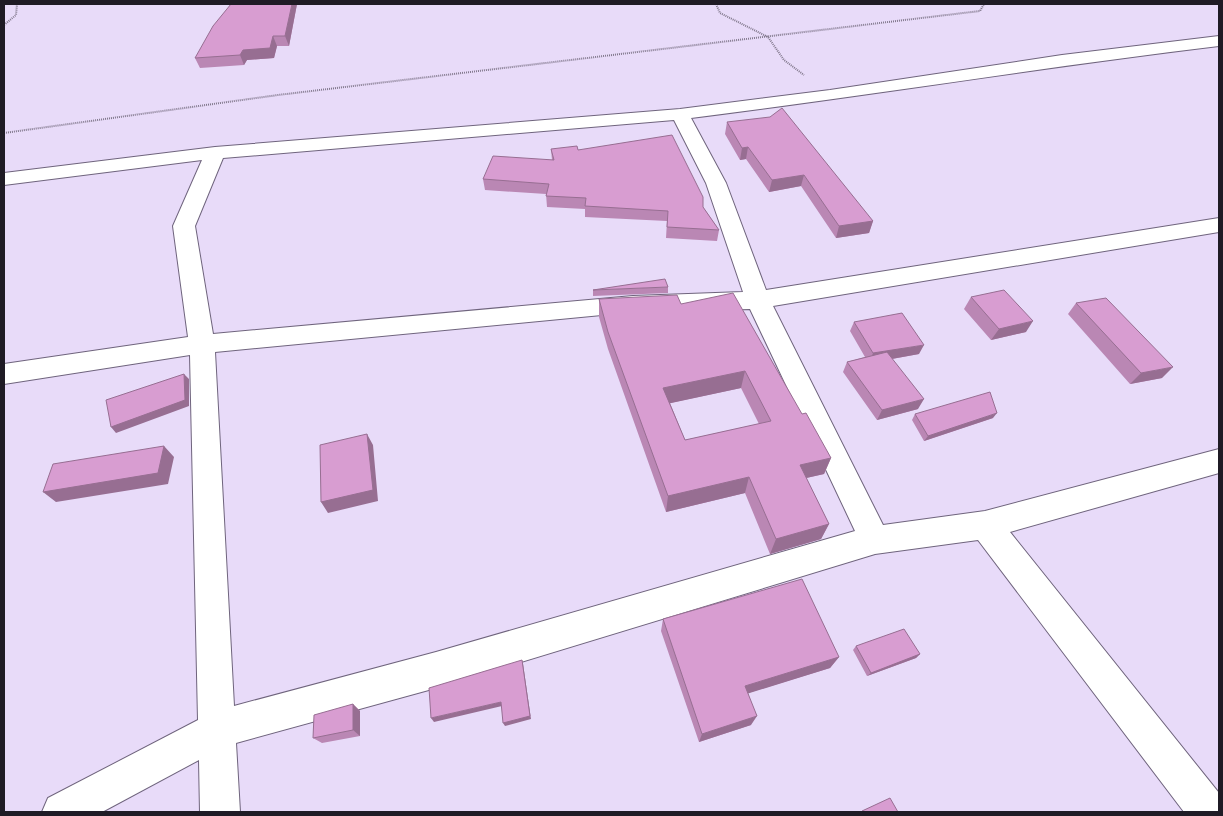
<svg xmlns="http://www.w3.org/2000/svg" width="1223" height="816" font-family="Quicksand,sans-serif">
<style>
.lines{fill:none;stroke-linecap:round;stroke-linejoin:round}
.minor-casing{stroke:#6f647d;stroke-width:2}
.path{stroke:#82798d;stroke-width:2;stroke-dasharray:1 1;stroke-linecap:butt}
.minor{fill:#fff;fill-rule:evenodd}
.wall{fill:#ba87b4;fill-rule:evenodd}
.shaded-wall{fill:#976e92}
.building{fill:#d89dd1;stroke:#976e92;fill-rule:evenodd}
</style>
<rect width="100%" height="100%" fill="#e8dbf9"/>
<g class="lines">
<g class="minor-casing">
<path id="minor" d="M1219,36v10c-176,21 -352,50 -528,72l35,65 40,107 453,-72v14l-446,74 110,219 102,-14 234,-62v24l-209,59 209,261v19h-35l-206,-272 -103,14 -439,134 -200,55 4,69h-40l-1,-52 -97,52h-60l6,-14 150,-78 -8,-365 -186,29v-20l184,-27 -15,-111 29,-66 -198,25v-12l211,-26 465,-38 150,-19 232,-35zM674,120l32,63 37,109 -110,4 -420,38 -18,-108 28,-68zM750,309l105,222 -419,121 -202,54 -19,-354 418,-40z"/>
</g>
<path class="path" d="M716,4l4,9 48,24 16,23 20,15
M4,25l12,-10 1,-11
M4,133l274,-38 702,-84 4,-7"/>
<use href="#minor" class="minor"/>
</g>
<path class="wall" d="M231,4h66l-8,42h-12l-3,12 -27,2 -3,5 -44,3 -5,-10z
M727,122l146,99 -4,12 -33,5 -35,-52 -32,6 -23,-33 -6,1 -15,-26z
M551,149l27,1 125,57 16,23 -2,11 -51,-3 1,-17 -82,-4v-8l-38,-2 -1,-13 -61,-4 -2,-11 69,-19z
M668,287v6l-75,3v-6z
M971,297l55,35 -35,8 -27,-31z
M599,299l82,5 121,110 29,44 -7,16 -18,4 23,46 -8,15 -51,15 -25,-61 -79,19 -58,-163 -9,-32zM741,388l18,36 -74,16 -15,-37z
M1076,303l86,75 -32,6 -62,-70z
M854,322l65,32 -27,5 26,50 -41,11 -34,-48 4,-10 18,-5 -15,-26z
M915,414l78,4 -69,23 -12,-21z
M663,619l176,38 -9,11 -82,25 3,32 -52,17 -38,-111z
M856,646l64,8 -4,4 -49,18 -14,-26z
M353,704l7,7v25l-38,7 -9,-5z"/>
<path class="shaded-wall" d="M292,4h5l-8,42 -4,-10z
M273,36l4,10 -3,12 -27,2 -3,5 -4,-10 3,-5z
M748,147l-2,12 -6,1 2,-12z
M804,175l-3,11 -32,6 3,-12z
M873,221l-4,12 -33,5 3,-12z
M1033,321l-7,11 -35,8 8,-11z
M924,345l-5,9 -50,9 4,-10z
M1173,367l-11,11 -32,6 11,-11z
M745,371l-4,17 -79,17 1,-17z
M184,374l5,5v27l-73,27 -5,-6z
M924,399l-6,10 -41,11 5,-10z
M997,413l-4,5 -69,23 4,-5z
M367,434l6,11 5,56 -50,12 -7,-11z
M164,446l10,11 -6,27 -112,18 -13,-10z
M831,458l-7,16 -31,7 7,-16z
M749,477l-4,16 -79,19 2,-16z
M829,524l-8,15 -51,15 6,-15z
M920,654l-4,4 -49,18 4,-3z
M839,657l-9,11 -90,28 5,-10z
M522,660l1,4 8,55 -26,7 -2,-3z
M501,702l1,4 -68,16 -3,-4z
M353,704l7,7v25l-7,-6z
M757,716l-6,9 -52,17 3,-8z"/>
<path class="building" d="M231,4h61l-7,32h-12l-3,12 -27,2 -3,5 -45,3 18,-32z
M782,108l91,113 -34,5 -35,-51 -32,5 -24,-33 -6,1 -15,-26 43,-5z
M672,135l31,62v10l16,23 -52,-3 1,-16 -83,-5 1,-8 -40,-2 3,-12 -66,-5 10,-23 61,4 -3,-11 26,-3 1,4z
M665,279l3,8 -75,3z
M1004,290l29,31 -34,8 -28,-32z
M733,293l69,121 4,-1 25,45 -31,7 29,59 -53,15 -27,-62 -81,19 -60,-164 -9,-33 78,-4 4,9zM745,371l26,50 -86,19 -22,-52z
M1106,298l67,69 -32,6 -65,-70z
M902,313l22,32 -51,8 -19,-31z
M887,352l37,47 -42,11 -35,-48z
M184,374l1,26 -74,27 -5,-27z
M990,392l7,21 -69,23 -13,-22z
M367,434l6,56 -52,12 -1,-57z
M164,446l-6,27 -115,19 10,-28z
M802,579l37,78 -94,29 12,30 -55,18 -39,-115z
M904,629l16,25 -49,19 -15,-27z
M522,660l8,56 -27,7 -2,-21 -70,16 -2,-30z
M353,704v26l-40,8 1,-23z
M890,798l8,14h-35l-1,-1z"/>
<rect width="1223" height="816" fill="none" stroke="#1f1b25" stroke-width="10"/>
</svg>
